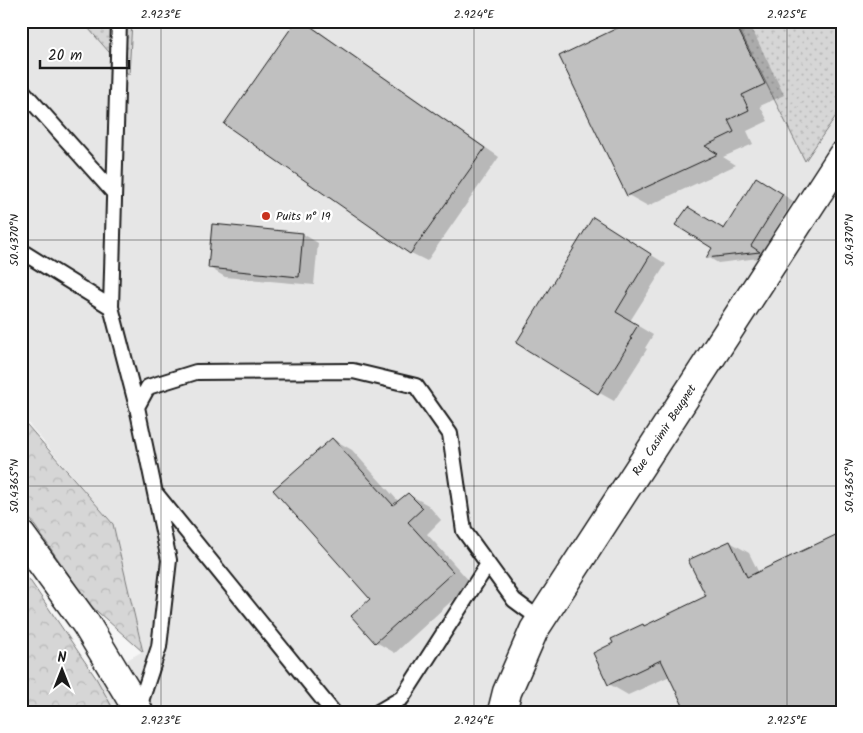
<svg xmlns="http://www.w3.org/2000/svg" width="863" height="733" font-family="Kalam,sans-serif">
<style>
.built{fill:#e6e6e6}
.grass{fill:url(#grass-dots);stroke:#797979}
.forest{fill:url(#forest-crowns);stroke:#797979}
.shadow{fill:#0003}
.building{fill:#c0c0c0;stroke:#1c1c1c}
.lines{fill:none;stroke-linecap:round;stroke-linejoin:round}
.service-casing{stroke:#1c1c1c;stroke-width:18}
.secondary-casing{stroke:#1c1c1c;stroke-width:31}
.service{stroke:#fff;stroke-width:14}
.secondary{stroke:#fff;stroke-width:28}
.ticks{fill:none;stroke:#1c1c1c;stroke-width:1;stroke-opacity:0.45}
.poi-dot{fill:#c8321e;stroke:#fff;stroke-width:2}
.labels{text-anchor:middle;stroke-width:5;stroke-linejoin:round;paint-order:stroke}
.poi-label{font-size:12px;fill:#1c1c1c;stroke:#fff;text-anchor:start}
.street-label{font-size:12px;fill:#1c1c1c;stroke:#fff}
.neatline{fill:none;stroke:#1c1c1c;stroke-width:2}
.ticks-label{font-size:12px;text-anchor:middle;fill:#1c1c1c}
</style>
<defs>
<pattern id="grass-dots" width="8" height="8" patternUnits="userSpaceOnUse" patternTransform="scale(1.25)"><rect width="8" height="8" fill="#d6d6d6"/><path d="M2 2h.1M6 6h.1" fill="none" stroke="#b7b7b7" stroke-width="1.8" stroke-linecap="round"/></pattern>
<pattern id="forest-crowns" width="20" height="18" patternUnits="userSpaceOnUse" patternTransform="scale(1.25)"><rect width="20" height="18" fill="#d6d6d6"/><path d="M2 6a3 3 0 1 1 6 0M12 15a3 3 0 1 1 6 0" fill="none" stroke="#b7b7b7"/></pattern>
</defs>
<rect width="100%" height="100%" fill="#f6f6f6"/>
<filter id="ink" filterUnits="userSpaceOnUse"><feTurbulence type="fractalNoise" baseFrequency=".02" numOctaves="2"/><feDisplacementMap in="SourceGraphic" scale="10" xChannelSelector="R" yChannelSelector="G"/><feConvolveMatrix kernelMatrix="1 2 1 2 8 2 1 2 1" color-interpolation-filters="sRGB"/></filter>
<g filter="url(#ink)">
<path class="built" d="M21,21h61l47,53 3,-53h603l70,140 37,-54v605h-806l107,-61 -30,-127 -92,-109z"/>
<path class="grass" d="M82,21h50l-3,54z
M735,21h107v86l-37,54z"/>
<path class="forest" d="M21,418l92,106 30,128 -53,-47 -69,-99z
M21,571l8,8 67,99 19,34h-94z"/>
<path class="shadow" d="M302,21l12,7 185,129 -72,104 -16,-8 -185,-129z
M635,21h113l36,74 -24,11 8,15 -21,10 6,13 -30,13 13,8 -88,41 -20,-11z
M756,178l37,23 -32,52 6,4 -49,6 -10,-6z
M608,228l58,36 -36,57 23,14 -8,13 2,1 -33,52 -16,-9z
M303,234l15,9 -4,42 -89,-8 -15,-9z
M333,439l19,11 47,52 9,-8 20,11 13,15 -14,14 44,49 -76,70 -19,-11 -5,-43z
M730,542l19,11 10,20 -89,103 -42,19 -19,-11 6,-41 28,-18 2,1 62,-29z"/>
<path class="building" d="M296,21h7l182,127 -75,106 -186,-130z
M632,21h102l31,63 -23,11 7,15 -21,10 6,12 -29,14 13,8 -91,42 -68,-140z
M756,177l27,17 -32,52 9,6 -54,6 6,-10 -37,-23 13,-18 36,22z
M593,217l58,37 -35,58 22,13 -8,13 2,1 -34,55 -82,-51z
M212,224l91,9 -4,44 -91,-9z
M332,438l61,67 15,-12 15,15 -15,14 45,50 -78,71 -24,-27 19,-17 -97,-109z
M842,532v180h-156l-25,-52 -53,25 -15,-32 20,-10 -2,-4 32,-15 1,2 62,-30 -18,-36 42,-19 17,36z"/>
<g class="lines">
<g class="service-casing">
<path id="service" d="M119,21l-8,286 26,100
M21,89l93,104
M21,251l90,56
M157,495l176,217
M138,710l21,-63 10,-87 -32,-153 11,-20 48,-15 157,-1 63,15 34,48 14,97 50,69 27,20
M378,712l24,-14 86,-134"/>
</g>
<g class="secondary-casing">
<path id="secondary" d="M21,535l65,89 53,88
M502,712l5,-20 27,-62 308,-474"/>
</g>
<use href="#service" class="service"/>
<use href="#secondary" class="secondary"/>
</g>
</g>
<path class="ticks" d="M161,21v691M474,21v691M787,21v691M21,240h821M21,486h821"/>
<circle class="poi-dot" cx="266" cy="216" r="5"/>
<g class="labels">
<g class="poi-label">
<text x="276" y="220">Puits n° 19</text>
</g>
<g class="street-label">
<text transform="translate(664 430) rotate(-57)" y="4">Rue Casimir Beugnet</text>
</g>
</g>
<rect width="863" height="733" fill="none" stroke="#fff" stroke-width="55"/>
<g transform="translate(62 670)" stroke="#ffffff" stroke-width="4" paint-order="stroke">
<path d="M0-4L9 19L0 12L-9 19Z" fill="#1c1c1c"/>
<text y="-8" font-size="14" font-weight="bold" text-anchor="middle" fill="#1c1c1c">N</text>
</g>
<path d="M40 60v8h89v-8" fill="none" stroke="#1c1c1c" stroke-width="2.5"/>
<text x="48" y="60" font-size="15" fill="#1c1c1c" stroke="#ffffff" stroke-width="4" paint-order="stroke">20 m</text>
<rect x="28" y="28" width="808" height="678" class="neatline"/>
<g class="ticks-label">
<text x="161" y="18">2.923°E</text>
<text x="474" y="18">2.924°E</text>
<text x="787" y="18">2.925°E</text>
<text transform="translate(14 240) rotate(-90)" y="4">50.4370°N</text>
<text transform="translate(849 240) rotate(-90)" y="4">50.4370°N</text>
<text transform="translate(14 486) rotate(-90)" y="4">50.4365°N</text>
<text transform="translate(849 486) rotate(-90)" y="4">50.4365°N</text>
<text x="161" y="724">2.923°E</text>
<text x="474" y="724">2.924°E</text>
<text x="787" y="724">2.925°E</text>
</g>
</svg>
